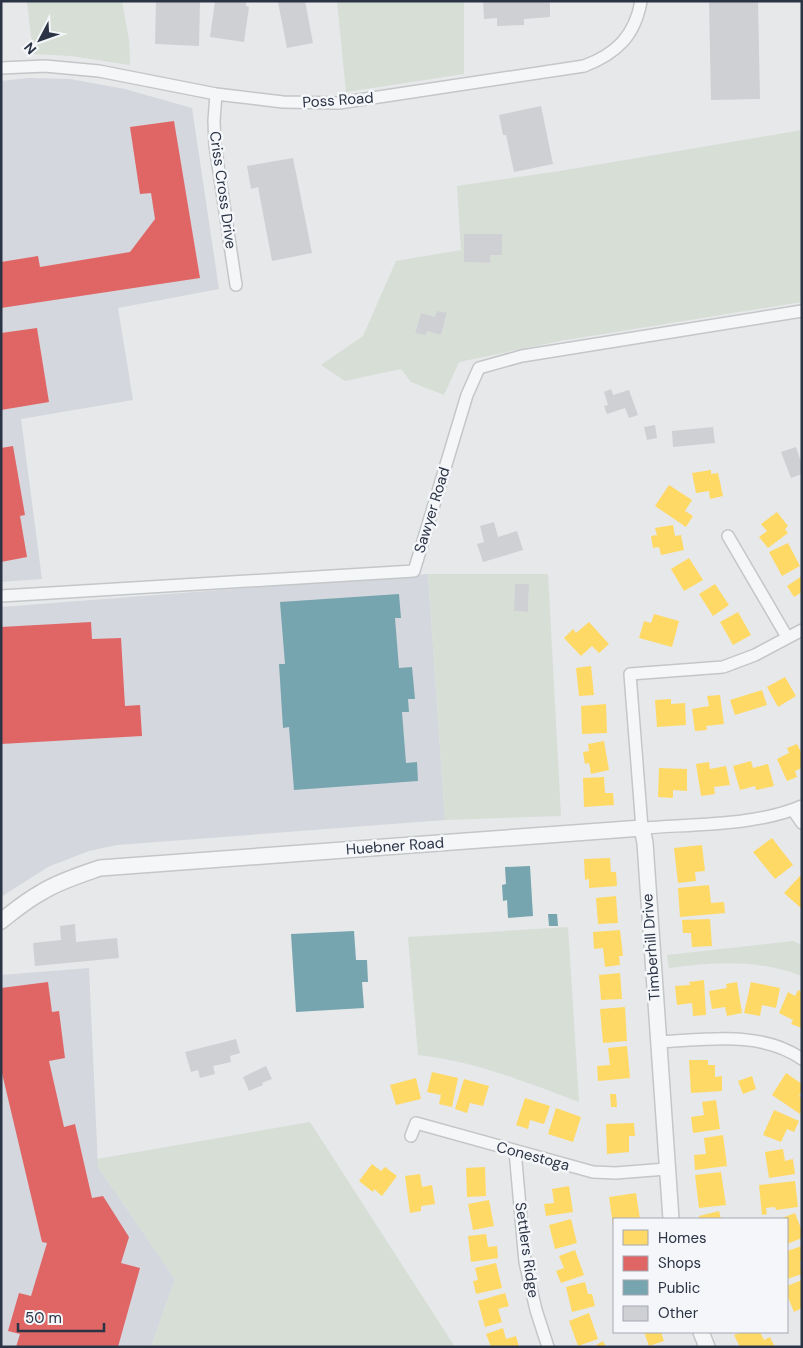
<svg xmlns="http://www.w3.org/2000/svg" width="803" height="1348" font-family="'DM Sans',sans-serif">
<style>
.built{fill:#d4d7dd}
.green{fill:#d6ded6;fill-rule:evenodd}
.homes{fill:#ffd966}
.shops{fill:#e06666}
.public{fill:#76a5af}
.building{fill:#ced0d3}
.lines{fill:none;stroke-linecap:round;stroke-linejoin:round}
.minor-casing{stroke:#c4c6c8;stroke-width:14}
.tertiary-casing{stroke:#c4c6c8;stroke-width:18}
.minor{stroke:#f5f6f7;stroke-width:11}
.tertiary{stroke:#f5f6f7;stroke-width:15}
.labels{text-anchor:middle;stroke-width:5;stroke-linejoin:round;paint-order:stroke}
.street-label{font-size:15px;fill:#2b3445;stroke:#f4f6f9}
</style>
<rect width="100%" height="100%" fill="#e6e8ea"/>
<path class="built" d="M28,78l42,1 55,10 67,19 27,181 -101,19 15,92 -112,19 21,160 -41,3v-501z
M428,574l17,246 -328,25 -28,6 -41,16 -47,30v-290z
M89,968l9,199 77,112 -24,68h-150v-372z"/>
<path class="green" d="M27,1h95l7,39 1,25 -59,-9 -38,-2z
M337,1h127v73l-118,18z
M802,130v172l-242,39 -101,21 -15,33 -33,-13 -10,-13 -56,12 -24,-16 42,-29 33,-75 65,-11 -4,-64 103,-15zM464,234h38v21h-12l-1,8 -25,-1zM437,311l10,3 -6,21 -14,-4 -1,4 -11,-3 6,-19 14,4z
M428,574h120l13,242 -116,4zM515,584h14l-1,28 -14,-1z
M568,927l11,175c-53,-20 -105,-41 -161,-47l-10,-118z
M793,941l9,4v31c-44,-17 -88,-14 -133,-8l-2,-13z
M310,1122l145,225h-304l24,-68 -77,-112 -1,-8z"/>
<path class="homes" d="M711,470v4l7,-1 5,23 -13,3 -1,-8 -13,2 -4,-20z
M669,485l23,15 -7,11 8,5 -7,11 -31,-21z
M777,512l11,14 -3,3 3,4 -20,15 -9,-11 8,-6 -6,-7z
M673,525l2,11 6,-1 3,15 -23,5 -2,-8 -6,1 -2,-12 6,-1 -2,-7z
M788,543l12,23 -18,10 -13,-24z
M689,558l14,22 -19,11 -13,-22z
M802,576v16l-8,5 -7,-11z
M715,584l14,21 -16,11 -14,-22z
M738,612l13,23 -18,10 -13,-23z
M654,614l25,7 -7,26 -33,-9 5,-17 7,2z
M589,622l20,22 -10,9 -7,-7 -11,10 -17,-18 9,-9 3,4z
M591,666l3,29 -15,1 -3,-28z
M785,677l11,19 -18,11 -11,-20z
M762,690l5,15 -32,10 -5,-15z
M720,695l4,29 -18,2 1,4 -12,1 -3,-22 17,-3 -2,-10z
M671,699v5l14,-1 1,22 -29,2 -2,-27z
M606,704l1,29 -25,1 -1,-28z
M604,741l5,29 -18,4 -2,-11 -4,1 -2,-12 6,-1 -1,-7z
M797,744l5,10v14l-7,3 2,6 -10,4 -10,-22 12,-6 -2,-5z
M751,761l2,7 15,-4 6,22 -18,4 -1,-4 -15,4 -7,-24z
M709,762l1,7 16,-3 4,19 -16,2 1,7 -14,2 -5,-32z
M659,768l28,1v22l-14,-1v8l-15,-1z
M604,777l1,16h8l1,12 -30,2 -1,-29z
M772,838l21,27 -18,14 -22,-27z
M702,845l3,26 -10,1 1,9 -18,2 -4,-35z
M610,858l1,14h5l1,14 -28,2v-9l-4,1 -1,-21z
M800,876l2,1v32l-18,-16z
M709,885l2,18 13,-1 1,11 -45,4 -2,-29z
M616,896l2,27 -20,1 -2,-26z
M710,919l2,27 -20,1 -1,-14h-8l-1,-13z
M620,930l3,26h-4l1,9 -15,2 -2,-19 -9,1 -1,-17z
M620,973l2,26 -21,1 -2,-25z
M704,980l2,35 -13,1 -1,-13 -15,2 -2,-19 15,-1 -1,-3z
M737,982l5,31 -15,3 -2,-9 -13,2 -3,-18 18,-3 -1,-4z
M751,982l29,6 -4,20 -14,-3 -2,11 -16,-3z
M798,990l4,2v36l-11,-4 2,-4 -14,-7 9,-21 7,4z
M625,1007l2,34 -24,2 -3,-34z
M627,1046l3,32 -32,3 -1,-15 13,-1 -2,-17z
M689,1060h19v5h7v12l7,-1v15l-31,2z
M432,1072l26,6 -6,29 -13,-3 2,-9 -14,-3z
M786,1073l16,11v7l-3,5 3,2v12l-2,4 -28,-19z
M752,1076l4,13 -13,5 -5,-13z
M416,1078l5,21 -25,6 -6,-20z
M464,1079l25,7 -6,20 -13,-3 -3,10 -12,-4z
M610,1094h6l1,13h-6z
M525,1098l25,8 -6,18 -14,-4 -2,9 -12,-4z
M716,1100l4,29 -27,4 -2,-16 13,-2 -2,-13z
M556,1108l25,9 -8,25 -25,-8z
M774,1110l25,11 -5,11 -7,-3 -6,13 -18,-7z
M634,1123l1,13h-6v16l-22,2 -1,-30z
M723,1135l4,31 -32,4 -1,-15 12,-1 -2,-16z
M783,1149l2,12 8,-2 2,15 -26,4 -4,-26z
M372,1164l9,7 4,-4 12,9 -15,20 -8,-7 -1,3 -14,-11z
M485,1167l1,29 -19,1 -1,-29z
M721,1172l5,33 -27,3 -4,-33z
M420,1174l2,13 10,-2 3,19 -14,2v5l-11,2 -5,-37z
M795,1181l3,26 -22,3 -1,-3 -9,1 1,6 -5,1 -3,-30z
M569,1186l4,26 -27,4 -2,-12 10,-1 -2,-14z
M636,1193l4,26h-26l-1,6 -4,-28z
M489,1200l5,26 -21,4 -5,-26z
M719,1211l2,8h-21l-1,-3z
M795,1213l7,18v7l-15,6v-25h-8z
M571,1219l6,24 -22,6 -6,-24z
M486,1234l2,13 9,-1 1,12 -27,4 -3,-26z
M802,1246v16h-2l2,12 -15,5v-28z
M575,1250l9,25 -23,8 -5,-12 8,-3 -5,-12z
M496,1263l6,25 -26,6 -3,-13 5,-1 -3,-12z
M802,1280v28l-8,4 -7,-17v-9z
M585,1282l3,12h4l3,12 -23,6 -6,-25z
M505,1293l4,13 -11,3 4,13 -17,5 -7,-26z
M589,1313l9,26 -20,7 -9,-25z
M503,1328l3,11 10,-3 3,11h-28l-5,-13z
M644,1332h17l3,9 -15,5z
M742,1332h18l4,8 6,-3 5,10h-35l-6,-12z
M603,1341l3,6h-13z"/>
<path class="shops" d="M174,121l26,157 -199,30v-46l37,-6 2,11 90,-15 25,-33 -4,-26 -11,1 -10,-67z
M37,328l12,74 -48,8v-77z
M13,446l12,69 -5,1 7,41 -26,5v-114z
M91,622l1,17 29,-1 4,68 15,-1 2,31 -141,8v-117z
M48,982l4,30 7,-1 6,47 -16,3 15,66 11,-3 17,74 11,-2 26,41 -8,26 19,5 -22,79h-102l4,-13 -12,-3 11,-38 12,3 16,-53 -5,-1 -41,-173v-81z"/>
<path class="public" d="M399,594l2,24h-6l4,50 13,-1 3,32h-7l1,13h-7l4,51 11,-1 1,19 -124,9 -5,-63 -6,1 -4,-64h6l-5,-62z
M530,866l3,50 -25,2 -1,-18 -4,1 -1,-16 4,-1 -1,-17z
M548,914h9l1,12h-9z
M354,931l2,29h11l1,22h-6l2,26 -68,4 -5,-78z"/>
<path class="building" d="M156,1h44l-1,45 -44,-2z
M215,1h31v5l3,1 -5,35 -34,-5z
M284,1h21l8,42 -26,5 -9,-46z
M483,1h67v16l-26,2v6l-27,1v-8l-13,1z
M709,1h49l2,98 -49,1z
M541,106l12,58 -39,8 -8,-37h-3l-4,-20z
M293,158l19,95 -40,8 -14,-74 -7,2 -4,-23z
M464,234h38v21h-12v8l-26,-1z
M437,311l10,2 -6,22 -14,-4 -1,4 -11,-2 6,-20 14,4z
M611,389l2,6 16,-5 9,25 -9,3 -4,-10 -18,6 -3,-8 4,-1 -4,-13z
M655,425l2,13 -10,2 -3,-13z
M713,427l2,16 -42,4 -1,-16z
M796,447l6,18v9l-11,4 -10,-26z
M494,522l4,15 19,-6 6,19 -40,12 -6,-18 7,-2 -4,-16z
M515,584h14l-1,28 -14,-1z
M75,924l1,18 41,-4 2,20 -84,8 -2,-23 28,-3 -1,-14z
M236,1039l4,14 -10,3 1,6 -18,4 2,8 -15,4 -2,-8 -7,2 -6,-20z
M266,1066l6,13 -10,4 1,2 -14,6 -6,-14z"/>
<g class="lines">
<g class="minor-casing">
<path id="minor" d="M1,68l44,-2 54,5 117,23 67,8 56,1 245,-37c32,-12 51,-30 57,-65
M216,94l-2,27 1,24 21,140
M728,536l59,101
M1,596l413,-25 53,-176 12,-27 43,-12 280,-45
M802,630l-47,25 -32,12 -93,7 12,154c50,-4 114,-2 160,-22
M793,810l9,13
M658,1042c47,-2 103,-12 144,17
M411,1136l5,-13 177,49 23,1 50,-4
M515,1151l10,111 11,48 12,37"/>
</g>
<g class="tertiary-casing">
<path id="tertiary" d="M1,921c13,-10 26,-21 41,-29 18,-11 38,-17 58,-24l542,-40 3,15 26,376
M701,1332l6,15"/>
</g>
<use href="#minor" class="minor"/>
<use href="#tertiary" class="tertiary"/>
</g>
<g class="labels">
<g class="street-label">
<text transform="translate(338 100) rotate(-4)" y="5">Poss Road</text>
<text transform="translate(223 190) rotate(82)" y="5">Criss Cross Drive</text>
<text transform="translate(432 510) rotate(-73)" y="5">Sawyer Road</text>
<text transform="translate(395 846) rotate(-4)" y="5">Huebner Road</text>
<text transform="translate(651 947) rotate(-94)" y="5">Timberhill Drive</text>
<text transform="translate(533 1156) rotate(15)" y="5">Conestoga</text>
<text transform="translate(527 1250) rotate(82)" y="5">Settlers Ridge</text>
</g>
</g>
<rect width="803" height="1348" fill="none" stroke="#2b3445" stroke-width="5"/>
<rect x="613" y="1218" width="175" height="115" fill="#f4f6f9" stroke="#a4a8b1"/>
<rect x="623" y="1230" width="25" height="15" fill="#ffd966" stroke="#a4a8b1"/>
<text x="658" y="1243" font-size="15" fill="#2b3445">Homes</text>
<rect x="623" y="1256" width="25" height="15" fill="#e06666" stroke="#a4a8b1"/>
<text x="658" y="1268" font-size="15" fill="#2b3445">Shops</text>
<rect x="623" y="1280" width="25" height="15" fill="#76a5af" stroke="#a4a8b1"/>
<text x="658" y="1293" font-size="15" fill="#2b3445">Public</text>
<rect x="623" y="1306" width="25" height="15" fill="#ced0d3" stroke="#a4a8b1"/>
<text x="658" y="1318" font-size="15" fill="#2b3445">Other</text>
<g transform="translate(40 40) rotate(229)" stroke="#f4f6f9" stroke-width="4" paint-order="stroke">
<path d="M0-4L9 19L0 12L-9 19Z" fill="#2b3445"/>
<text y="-8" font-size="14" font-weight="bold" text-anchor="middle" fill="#2b3445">N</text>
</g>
<path d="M18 1323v8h86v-8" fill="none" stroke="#2b3445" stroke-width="2.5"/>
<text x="25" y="1323" font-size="15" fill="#2b3445" stroke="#f4f6f9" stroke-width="4" paint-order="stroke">50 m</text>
</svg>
